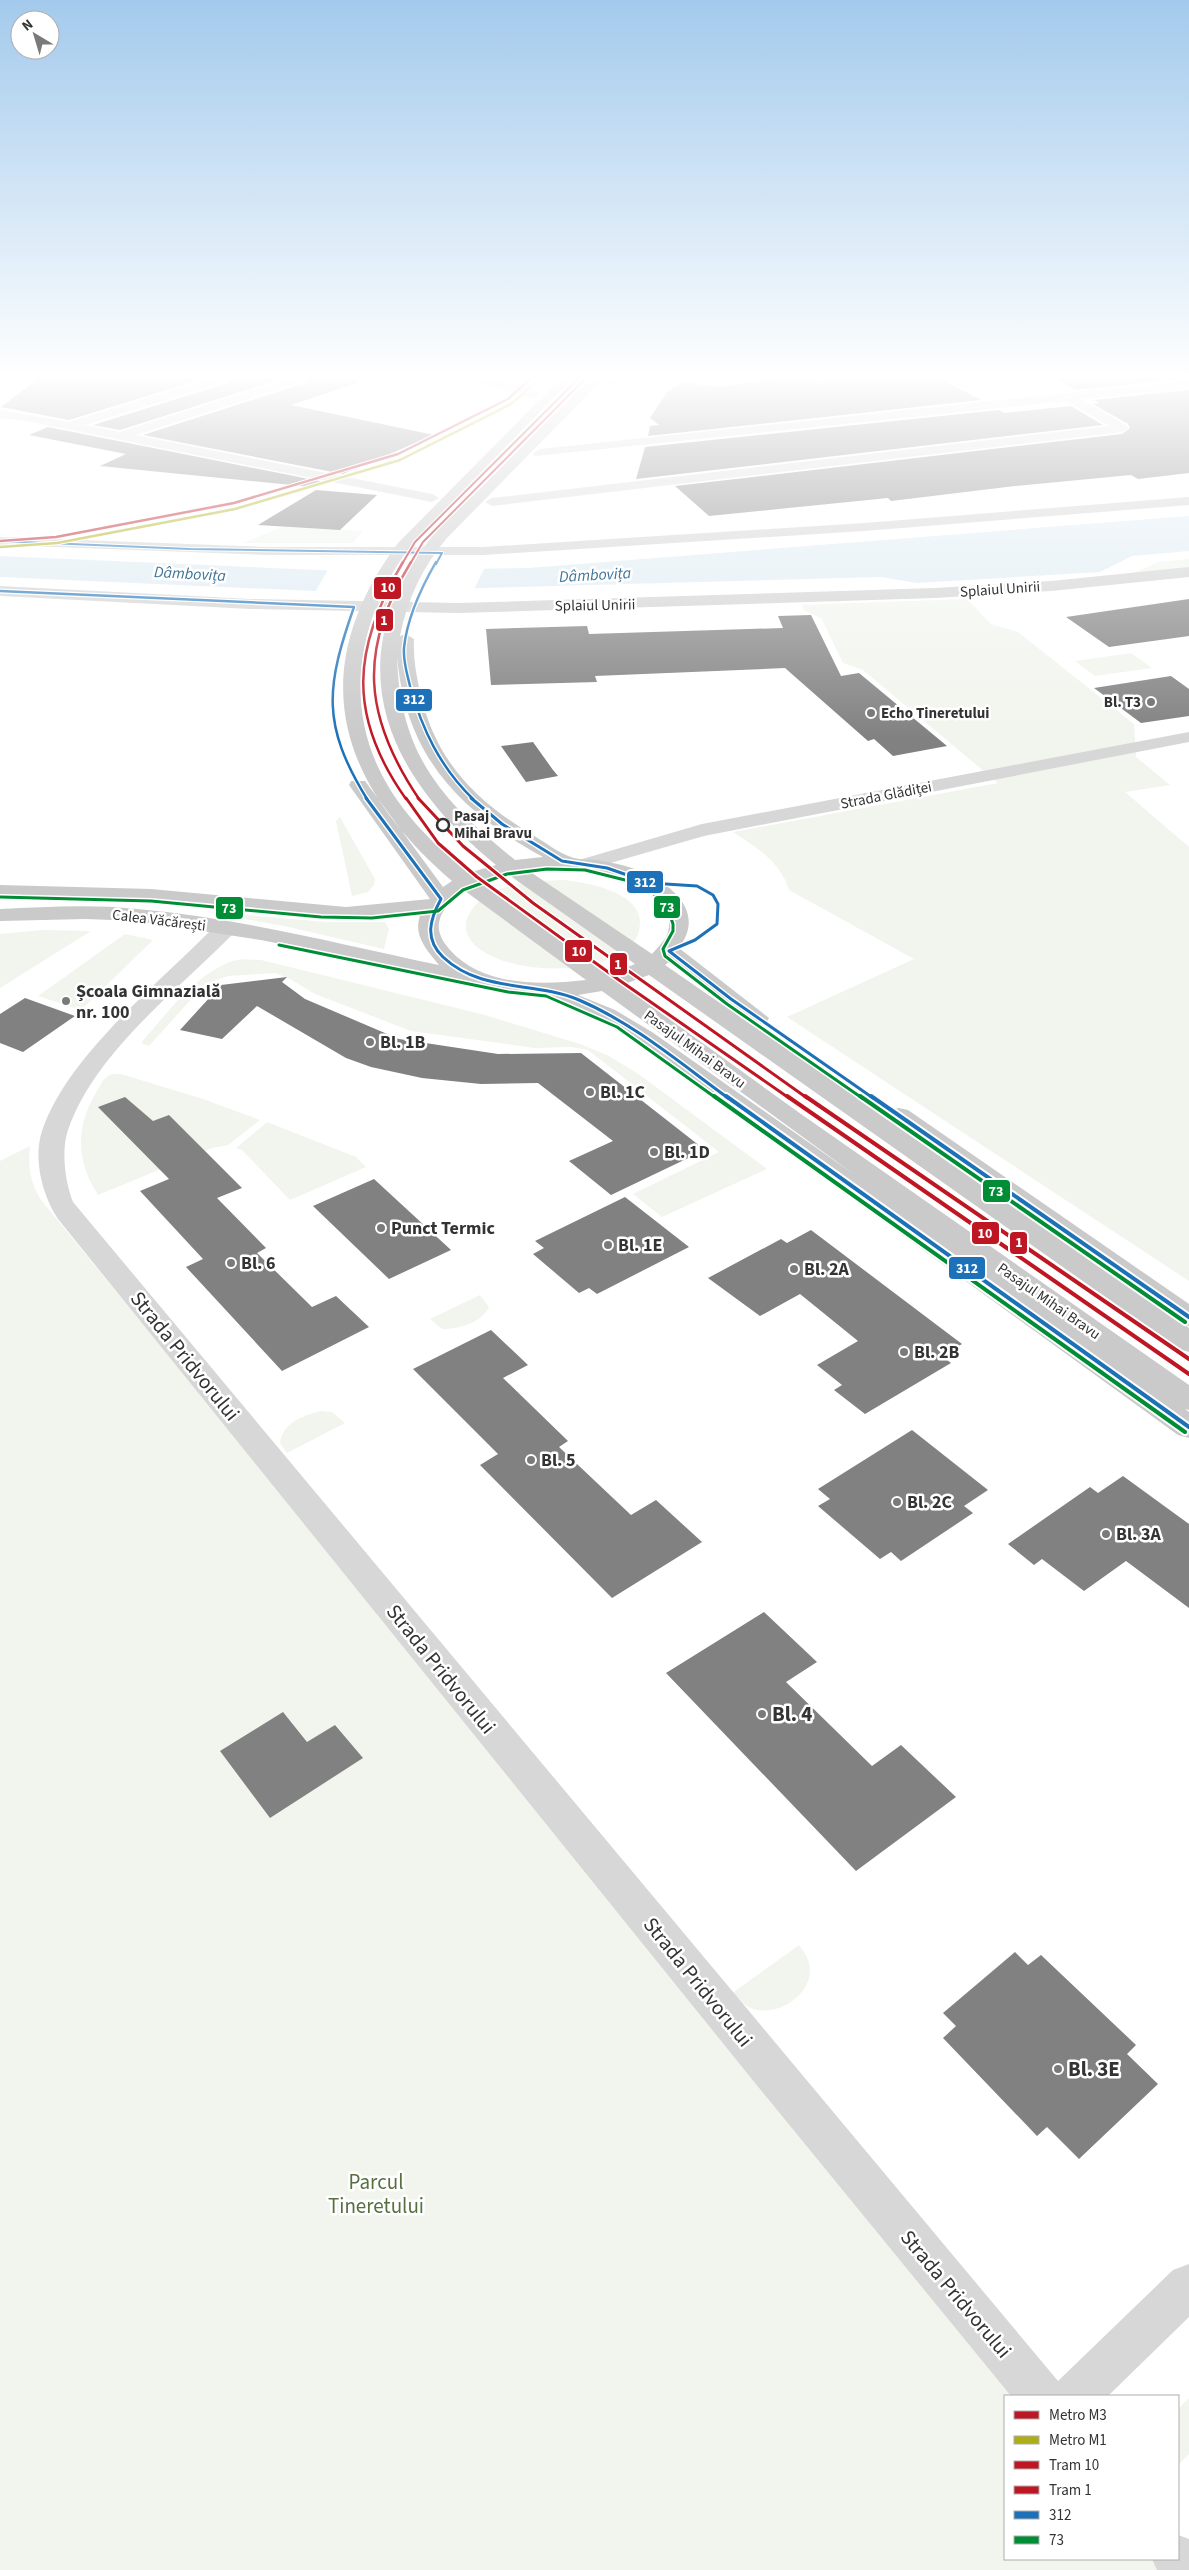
<svg xmlns="http://www.w3.org/2000/svg" width="1189" height="2570" font-family="'Source Sans 3',sans-serif">
<style>
.green{fill:#f1f5ed}
.water{fill:#ddebf3}
.pier{fill:#fff}
.building{fill:#818181}
.lines{fill:none;stroke-linecap:round;stroke-linejoin:round}
.minor{fill:#d7d7d7;fill-rule:evenodd}
.secondary{fill:#d0d0d0;fill-rule:evenodd}
.primary{fill:#cacaca;fill-rule:evenodd}
.bus-1-far3-casing{stroke:#fff;stroke-width:4}
.bus-1-far2-casing{stroke:#fff;stroke-width:5}
.bus-1-far1-casing{stroke:#fff;stroke-width:6}
.bus-1-casing{stroke:#fff;stroke-width:8}
.bus-2-far1-casing{stroke:#fff;stroke-width:6}
.bus-2-casing{stroke:#fff;stroke-width:8}
.bus-1-far3{stroke:#1d71b8;stroke-width:2}
.bus-1-far2{stroke:#1d71b8;stroke-width:2.5}
.bus-1-far1{stroke:#1d71b8;stroke-width:3}
.bus-1{stroke:#1d71b8;stroke-width:4}
.bus-2-far1{stroke:#008d36;stroke-width:3}
.bus-2{stroke:#008d36;stroke-width:4}
.tram-1-far3-casing{stroke:#fff;stroke-width:4}
.tram-1-far2-casing{stroke:#fff;stroke-width:5}
.tram-1-far1-casing{stroke:#fff;stroke-width:6}
.tram-1-casing{stroke:#fff;stroke-width:8}
.tram-2-far3-casing{stroke:#fff;stroke-width:4}
.tram-2-far2-casing{stroke:#fff;stroke-width:5}
.tram-2-far1-casing{stroke:#fff;stroke-width:6}
.tram-2-casing{stroke:#fff;stroke-width:8}
.tram-1-far3{stroke:#be1622;stroke-width:2}
.tram-1-far2{stroke:#be1622;stroke-width:2.5}
.tram-1-far1{stroke:#be1622;stroke-width:3}
.tram-1{stroke:#be1622;stroke-width:4}
.tram-2-far3{stroke:#be1622;stroke-width:2}
.tram-2-far2{stroke:#be1622;stroke-width:2.5}
.tram-2-far1{stroke:#be1622;stroke-width:3}
.tram-2{stroke:#be1622;stroke-width:4}
.metro-1-casing{stroke:#fff;stroke-width:4.5}
.metro-2-casing{stroke:#fff;stroke-width:4.5}
.metro-1{stroke:#bc1725;stroke-width:2.5}
.metro-2{stroke:#adad14;stroke-width:2.5}
.poi-dot{fill:#7a7a7a;stroke:#fff;stroke-width:2}
.stop-dot{fill:#fff;stroke:#333;stroke-width:2.5}
.labels{text-anchor:middle;stroke-width:5;stroke-linejoin:round;paint-order:stroke}
.far-street-label{font-size:15px;fill:#333;stroke:#fff}
.far-poi-label{font-size:15px;font-weight:bold;fill:#333;stroke:#fff;text-anchor:end}
.far-stop-label{font-size:15px;font-weight:bold;fill:#333;stroke:#fff;text-anchor:start}
.far-water-label{font-size:16px;font-style:italic;fill:#3f7597;stroke:#fff}
.poi-label{font-size:18px;font-weight:bold;fill:#333;stroke:#fff;text-anchor:start}
.near-street-label{font-size:21px;fill:#333;stroke:#fff}
.near-poi-label{font-size:21px;font-weight:bold;fill:#333;stroke:#fff;text-anchor:start}
.near-park-label{font-size:21px;fill:#56703f;stroke:#fff}
.line-badge{stroke:#fff;stroke-width:2}
.badge-label{font-size:14px;text-anchor:middle;font-weight:bold;fill:#fff}
</style>
<rect width="100%" height="100%" fill="#fff"/>
<path class="green" d="M282,527l81,4 -10,12h-110z
M1189,559v13l-73,9 42,-19z
M967,599l24,25 27,8 116,92 2,33 34,28 -45,7 64,55v434l-402,-264 127,-58 -125,-69c-8,-28 -33,-43 -56,-58l265,-49 -135,-113 -20,-7 -22,-45 -17,-8 -2,-5z
M1131,653l21,15 -57,8 -20,-15z
M340,817l35,62 -1,6 -6,7 -16,4 -16,-75z
M564,880c24,3 73,11 76,40 0,8 -1,15 -6,21 -26,33 -98,32 -133,19 -13,-5 -29,-13 -34,-27 -3,-8 0,-16 4,-22 19,-29 63,-30 93,-31z
M212,912l114,10h59l4,7 -5,20 -100,-23 -74,-13z
M43,930l48,1 -91,57v-54z
M125,934l28,6 -72,70 -43,-14z
M261,960l224,55 95,29 27,11 30,18 130,96 -105,48 -29,-23 86,-42 -131,-102 -17,-3 -36,1 -124,-17 -96,-37 -25,-15 -15,-6 -47,3 -23,8 -56,62 -8,-3c25,-28 52,-67 89,-81 8,-4 21,-2 31,-2z
M112,1074h9l82,25 57,21 -32,25 -16,3 -114,47c-22,-34 -23,-69 -1,-104 4,-7 6,-13 15,-17z
M267,1122l89,35 10,10 -76,33 -48,-50 -6,-2z
M30,1146c-2,21 0,36 11,54l981,1196h-17v163h150l10,11h-1165v-1409z
M480,1295l9,12c-8,16 -29,22 -47,22l-12,-10z
M321,1411l11,1 13,11 -58,30 -7,-10c2,-20 24,-28 41,-32z
M799,1945c5,7 11,15 11,25 0,25 -29,44 -53,40 -10,-2 -19,-10 -26,-16z
M1189,2398v56l-11,11v-56z"/>
<path class="water" d="M1189,516v35l-57,5 -32,16 -183,11 -36,-6 -544,15 -337,-15v-21l341,15 187,-3z"/>
<path class="pier" d="M485,567l-12,25 -159,2 15,-26z"/>
<path class="building" d="M39,378h166l-136,42 -68,-13z
M231,378h53l-164,52 -27,-5 135,-42z
M308,378h49v5l-66,22 143,30 -91,39 -200,-39 162,-52z
M782,378h30l8,6 9,-6h110l42,22 -333,36 2,-10 9,-1 -9,-7 17,-26 16,-10 36,5z
M1053,378h136l-113,12z
M1189,390v83l-51,6 -7,-4 -116,11 -124,15 -3,-3 -179,18 -34,-30 447,-52 8,-6 -2,-4 -35,-20 7,-1 -6,-3z
M1071,406l32,19 -467,54 9,-32 354,-37 5,3z
M48,427l276,55 -12,5 -212,-21 26,-12 -97,-19z
M316,490l61,5 -37,35 -82,-5z
M1189,599v37l-80,11 -43,-30z
M811,615l30,61 18,-3 88,73 -54,10 -19,-17 -6,2 -83,-73 -190,8 2,6 -106,3 -5,-56 101,-3 2,8 194,-6 -5,-12z
M1171,676l18,13v27l-48,7 -47,-35z
M533,742l20,28 5,6 -32,6 -25,-36z
M287,977l-5,5 23,17 94,40 99,15 83,-1 124,97 -94,45 -42,-34 44,-20 -75,-58 -57,1 -59,-6 -51,-11 -25,-9 -89,-52 -35,33 -42,-9 41,-45z
M25,998l50,18 -52,36 -23,-9v-29z
M125,1097l28,24 16,-6 73,73 -25,10 49,50 -9,5 55,54 24,-11 33,31 -87,44 -96,-104 17,-8 -63,-68 29,-12 -71,-72z
M374,1179l77,71 -62,29 -76,-73z
M625,1197l64,50 -92,47 -8,-6 -10,5 -46,-39 11,-6 -9,-7z
M811,1230l151,114 -20,12 9,7 -86,51 -31,-24 8,-5 -25,-20 41,-24 -58,-47 -40,22 -52,-38 73,-39 6,4z
M491,1330l37,35 -25,13 65,63 -9,6 72,68 25,-15 46,42 -90,56 -132,-133 18,-11 -85,-85z
M912,1430l76,60 -24,16 9,7 -72,48 -10,-9 -11,7 -62,-53 12,-7 -12,-10z
M1123,1476l66,48v84l-63,-47 -42,30 -42,-32 -8,6 -26,-21 82,-57 8,6z
M764,1612l53,50 -31,20 86,84 29,-21 55,52 -100,74 -190,-198z
M283,1712l24,30 28,-17 28,33 -93,60 -50,-67z
M1015,1952l13,13 13,-10 95,90 -9,9 31,30 -79,75 -32,-32 -10,9 -94,-98 13,-12 -13,-13z"/>
<g class="lines">
<path class="minor" d="M211,378h18l-2,3 -142,44 35,7 169,-54h17l-2,3 -168,54 296,59 7,4 -7,4 -406,-81 -26,-3v-8l69,12z
M468,378h18l53,14 2,3 -6,4 -65,-18z
M612,378h24l-6,4 -22,3v-6z
M814,378h13l-6,4z
M1189,380v8l-108,11 45,26 2,3 -6,4 -630,74 -7,-4 7,-4 617,-72 -42,-25 -532,55 -2,-3 7,-4z
M1189,732v10l-485,94 -118,34 -7,-2 -3,-4 3,-4 123,-36z
M226,922l8,1 3,5 -3,5c-56,57 -139,119 -166,197 -7,20 -3,52 5,72l985,1179 115,-111 16,-6v53l-81,79h-97l-260,-318 -693,-859c-16,-24 -25,-60 -16,-88 26,-77 120,-150 176,-208z
M1178,2535l11,4v31h-32l-5,-11h26z"/>
<path class="secondary" d="M1189,497v8l-325,26 -381,24h-214l-269,-10v-8l269,10h214l381,-24z
M1189,567v10l-138,14 -116,7 -476,15 -208,-4 -251,-13v-10l251,13 208,4 476,-15 116,-7z"/>
<path class="primary" d="M561,378h12l-157,161c-53,66 -75,156 -35,234 20,40 53,72 87,100l28,-8c-105,-86 -160,-195 -72,-318 16,-22 38,-40 58,-60 36,-36 72,-73 109,-109h13l-157,160c-24,28 -40,62 -47,98l6,-2 8,5c-1,18 2,35 6,53 15,67 53,107 111,142 13,7 28,20 43,24 7,2 15,1 23,2 18,3 37,7 54,16 30,16 51,41 28,72l90,70 -3,5 -8,2 -8,-2 -81,-61 -4,3 308,213 -83,-58 -3,-5 3,-5 9,-2 9,2 281,194v22l-4,-1 4,3v24l-10,-3 -530,-374 -27,10 179,129 388,271v25l-4,-1 4,3v26l-11,-3 -542,-393 -37,-22 -55,-24 -27,-1 -48,-12 -208,-43 -124,-19 -51,-2 -86,2v-12c45,-2 91,-5 137,0 102,9 202,35 302,56 -13,-16 -27,-30 -18,-52l-75,6 -195,-18 -151,-4v-12l151,4 195,18 84,-8 -81,-114 2,-4h14l78,106 9,-6c-114,-98 -149,-210 -54,-338zM397,657c9,99 62,154 146,200l-28,3c-73,-59 -115,-105 -118,-203zM563,869c31,2 117,14 105,63 -2,8 -11,16 -16,22l-123,-83zM507,874l2,1 126,89 -27,11 -128,-92zM465,891l121,89c-45,5 -103,7 -136,-30 -5,-6 -9,-11 -11,-20 -2,-17 12,-30 26,-39zM602,991l253,184 -203,-143 -37,-22 -37,-15z"/>
<g class="bus-1-far3-casing">
<path id="bus-1-far3" d="M0,541l190,8 252,4
M436,564l6,-11"/>
</g>
<g class="bus-1-far2-casing">
<path id="bus-1-far2" d="M436,562c-15,26 -29,56 -32,86 -1,14 3,25 6,38 12,43 30,81 63,113
M0,591l354,16c-28,80 -33,117 13,192"/>
</g>
<g class="bus-1-far1-casing">
<path id="bus-1-far1" d="M366,798l75,101c-11,20 -17,40 2,58 38,36 91,24 136,43 54,23 101,63 149,98
M471,798l31,26 60,37 45,7 43,15 47,3 16,9 5,9 -1,20 -22,16 -26,11
M669,951l62,48 142,99"/>
</g>
<g class="bus-1-casing">
<path id="bus-1" d="M726,1096l463,331
M871,1096l318,221"/>
</g>
<g class="bus-2-far1-casing">
<path id="bus-2-far1" d="M0,897l151,4 170,16 51,1 66,-7 25,-21 44,-16 40,-5 38,1 44,11 19,8 12,10 7,8 6,17v7l-10,18 2,7 62,48 135,94
M279,945l229,47 38,4 71,31 99,71"/>
</g>
<g class="bus-2-casing">
<path id="bus-2" d="M714,1096l471,336
M860,1096l325,226"/>
</g>
<use href="#bus-1-far3" class="bus-1-far3"/>
<use href="#bus-1-far2" class="bus-1-far2"/>
<use href="#bus-1-far1" class="bus-1-far1"/>
<use href="#bus-1" class="bus-1"/>
<use href="#bus-2-far1" class="bus-2-far1"/>
<use href="#bus-2" class="bus-2"/>
<g class="tram-1-far3-casing">
<path id="tram-1-far3" d="M402,564l13,-22 164,-164"/>
</g>
<g class="tram-1-far2-casing">
<path id="tram-1-far2" d="M403,562c-51,86 -56,154 3,237"/>
</g>
<g class="tram-1-far1-casing">
<path id="tram-1-far1" d="M406,798l32,45 39,34 142,103 170,118"/>
</g>
<g class="tram-1-casing">
<path id="tram-1" d="M787,1096l402,278"/>
</g>
<g class="tram-2-far3-casing">
<path id="tram-2-far3" d="M410,564l13,-22 163,-164"/>
</g>
<g class="tram-2-far2-casing">
<path id="tram-2-far2" d="M411,562c-53,87 -48,154 8,237"/>
</g>
<g class="tram-2-far1-casing">
<path id="tram-2-far1" d="M418,798l45,48 70,57 274,195"/>
</g>
<g class="tram-2-casing">
<path id="tram-2" d="M805,1096l384,263"/>
</g>
<use href="#tram-1-far3" class="tram-1-far3"/>
<use href="#tram-1-far2" class="tram-1-far2"/>
<use href="#tram-1-far1" class="tram-1-far1"/>
<use href="#tram-1" class="tram-1"/>
<use href="#tram-2-far3" class="tram-2-far3"/>
<use href="#tram-2-far2" class="tram-2-far2"/>
<use href="#tram-2-far1" class="tram-2-far1"/>
<use href="#tram-2" class="tram-2"/>
<g class="metro-1-casing">
<path id="metro-1" d="M0,541l56,-4 178,-34 164,-49 110,-55 23,-21"/>
</g>
<g class="metro-2-casing">
<path id="metro-2" d="M0,547l57,-4 178,-34 165,-49 111,-56 24,-21"/>
</g>
<use href="#metro-1" class="metro-1"/>
<use href="#metro-2" class="metro-2"/>
</g>
<linearGradient id="sky" x2="0" y2="1"><stop stop-color="#a3caec"/><stop offset="0.51" stop-color="#fff"/><stop offset="1" stop-color="#fff" stop-opacity="0"/></linearGradient>
<rect width="1189" height="738" fill="url(#sky)"/>
<g class="poi-dot">
<circle cx="1151" cy="702" r="5"/>
<circle cx="871" cy="713" r="5"/>
<circle cx="66" cy="1001" r="5"/>
<circle cx="370" cy="1042" r="5"/>
<circle cx="590" cy="1092" r="5"/>
<circle cx="654" cy="1152" r="5"/>
<circle cx="381" cy="1228" r="5"/>
<circle cx="608" cy="1245" r="5"/>
<circle cx="231" cy="1263" r="5"/>
<circle cx="794" cy="1269" r="5"/>
<circle cx="904" cy="1352" r="5"/>
<circle cx="531" cy="1460" r="5"/>
<circle cx="897" cy="1502" r="5"/>
<circle cx="1106" cy="1534" r="5"/>
<circle cx="762" cy="1714" r="5"/>
<circle cx="1058" cy="2069" r="5"/>
</g>
<circle class="stop-dot" cx="443" cy="825" r="6"/>
<g class="labels">
<g class="far-street-label">
<text transform="translate(1000 589) rotate(-4)" y="5">Splaiul Unirii</text>
<text transform="translate(595 605) rotate(-1)" y="5">Splaiul Unirii</text>
<text transform="translate(886 795) rotate(-11)" y="5">Strada Glădiței</text>
<text transform="translate(159 920) rotate(7)" y="5">Calea Văcărești</text>
<text transform="translate(695 1049) rotate(36)" y="5">Pasajul Mihai Bravu</text>
<text transform="translate(1049 1301) rotate(35)" y="5">Pasajul Mihai Bravu</text>
</g>
<g class="far-poi-label">
<text x="1141" y="707">Bl. T3</text>
<text x="881" y="718" text-anchor="start">Echo Tineretului</text>
</g>
<g class="far-stop-label">
<text x="454" y="821">Pasaj<tspan x="454" dy="17">Mihai Bravu</tspan></text>
</g>
<g class="far-water-label">
<text transform="translate(190 573) rotate(3)" y="6">Dâmbovița</text>
<text transform="translate(595 574) rotate(-3)" y="6">Dâmbovița</text>
</g>
<g class="poi-label">
<text x="76" y="997">Școala Gimnazială<tspan x="76" dy="21">nr. 100</tspan></text>
<text x="380" y="1048">Bl. 1B</text>
<text x="600" y="1098">Bl. 1C</text>
<text x="664" y="1158">Bl. 1D</text>
<text x="391" y="1234">Punct Termic</text>
<text x="618" y="1251">Bl. 1E</text>
<text x="241" y="1269">Bl. 6</text>
<text x="804" y="1275">Bl. 2A</text>
<text x="914" y="1358">Bl. 2B</text>
<text x="541" y="1466">Bl. 5</text>
<text x="907" y="1508">Bl. 2C</text>
<text x="1116" y="1540">Bl. 3A</text>
</g>
<g class="near-street-label">
<text transform="translate(185 1356) rotate(51)" y="7">Strada Pridvorului</text>
<text transform="translate(441 1669) rotate(51)" y="7">Strada Pridvorului</text>
<text transform="translate(698 1982) rotate(51)" y="7">Strada Pridvorului</text>
<text transform="translate(956 2294) rotate(50)" y="7">Strada Pridvorului</text>
</g>
<g class="near-poi-label">
<text x="772" y="1721">Bl. 4</text>
<text x="1068" y="2076">Bl. 3E</text>
</g>
<g class="near-park-label">
<text x="376" y="2189">Parcul<tspan x="376" dy="24">Tineretului</tspan></text>
</g>
</g>
<g class="line-badge">
<rect x="373" y="576" width="29" height="24" rx="5" fill="#be1622"/>
<rect x="375" y="608" width="19" height="24" rx="5" fill="#be1622"/>
<rect x="395" y="688" width="38" height="24" rx="5" fill="#1d71b8"/>
<rect x="626" y="870" width="38" height="24" rx="5" fill="#1d71b8"/>
<rect x="653" y="895" width="28" height="24" rx="5" fill="#008d36"/>
<rect x="215" y="896" width="29" height="24" rx="5" fill="#008d36"/>
<rect x="564" y="939" width="29" height="24" rx="5" fill="#be1622"/>
<rect x="609" y="952" width="19" height="24" rx="5" fill="#be1622"/>
<rect x="982" y="1179" width="29" height="24" rx="5" fill="#008d36"/>
<rect x="971" y="1221" width="29" height="24" rx="5" fill="#be1622"/>
<rect x="1009" y="1231" width="19" height="24" rx="5" fill="#be1622"/>
<rect x="948" y="1256" width="38" height="24" rx="5" fill="#1d71b8"/>
</g>
<g class="badge-label">
<text x="388" y="592">10</text>
<text x="384" y="625">1</text>
<text x="414" y="704">312</text>
<text x="645" y="887">312</text>
<text x="667" y="912">73</text>
<text x="229" y="913">73</text>
<text x="579" y="956">10</text>
<text x="618" y="969">1</text>
<text x="996" y="1196">73</text>
<text x="985" y="1238">10</text>
<text x="1019" y="1247">1</text>
<text x="967" y="1273">312</text>
</g>
<rect x="1004" y="2395" width="175" height="165" fill="#ffffff" stroke="#adadad"/>
<rect x="1014" y="2411" width="25" height="8" fill="#bc1725" stroke="#adadad"/>
<text x="1049" y="2420" font-size="15" fill="#333333">Metro M3</text>
<rect x="1014" y="2436" width="25" height="8" fill="#adad14" stroke="#adadad"/>
<text x="1049" y="2445" font-size="15" fill="#333333">Metro M1</text>
<rect x="1014" y="2461" width="25" height="8" fill="#be1622" stroke="#adadad"/>
<text x="1049" y="2470" font-size="15" fill="#333333">Tram 10</text>
<rect x="1014" y="2486" width="25" height="8" fill="#be1622" stroke="#adadad"/>
<text x="1049" y="2495" font-size="15" fill="#333333">Tram 1</text>
<rect x="1014" y="2511" width="25" height="8" fill="#1d71b8" stroke="#adadad"/>
<text x="1049" y="2520" font-size="15" fill="#333333">312</text>
<rect x="1014" y="2536" width="25" height="8" fill="#008d36" stroke="#adadad"/>
<text x="1049" y="2545" font-size="15" fill="#333333">73</text>
<g transform="translate(35 35) rotate(322)"><circle r="24" fill="#ffffff" stroke="#adadad"/>
<path d="M0-4L9 19L0 12L-9 19Z" fill="#7a7a7a"/>
<text y="-8" font-size="14" font-weight="bold" text-anchor="middle" fill="#333333">N</text>
</g>
</svg>
